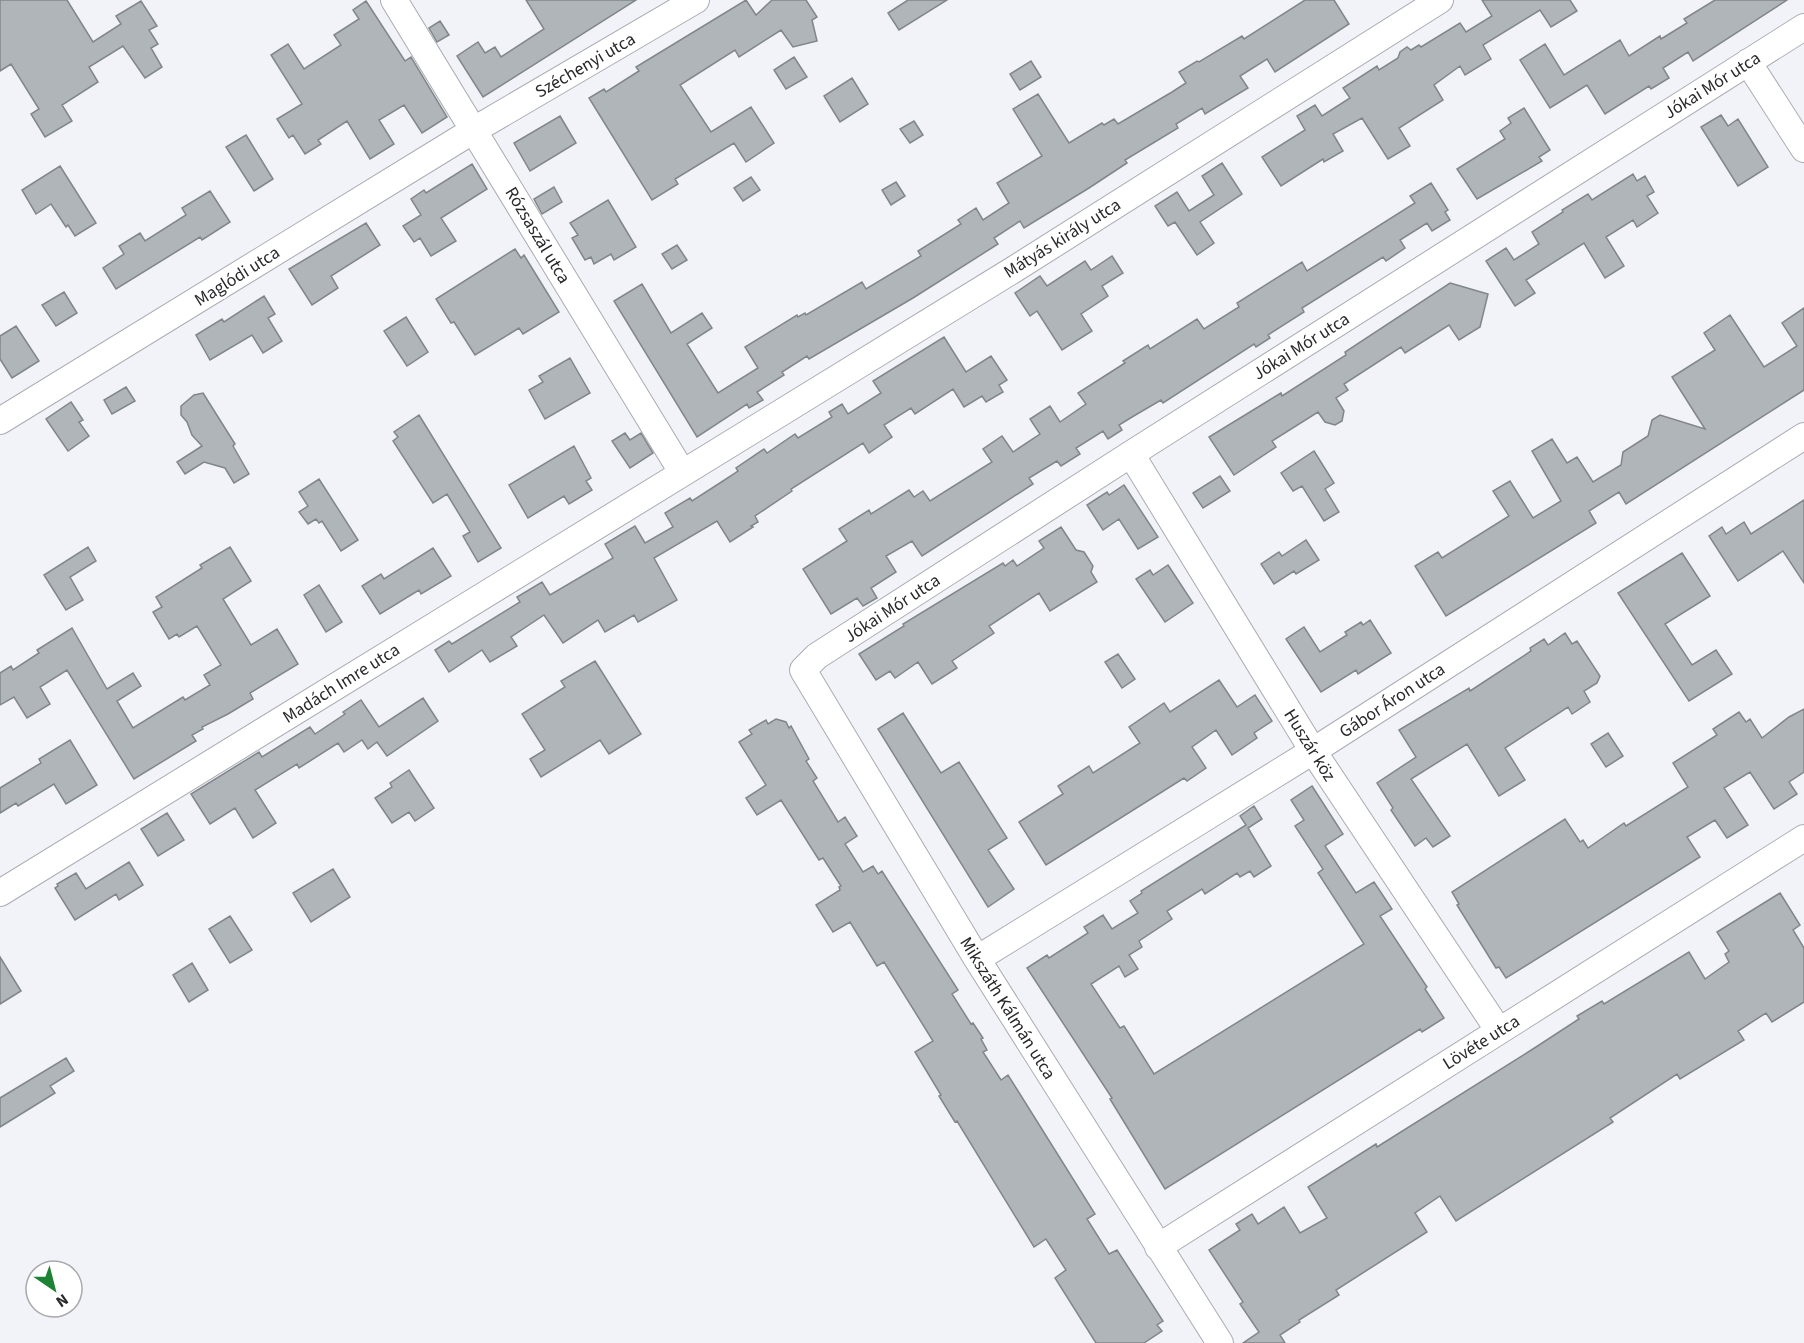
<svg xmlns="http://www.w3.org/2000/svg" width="1804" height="1343" font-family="'Source Sans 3',sans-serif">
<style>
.building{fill:#b0b5ba;stroke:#81868a;stroke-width:1.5}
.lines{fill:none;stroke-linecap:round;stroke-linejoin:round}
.minor-casing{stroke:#aaacb2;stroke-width:28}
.minor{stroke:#fff;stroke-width:26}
.labels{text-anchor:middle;stroke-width:5;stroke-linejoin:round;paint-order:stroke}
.street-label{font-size:18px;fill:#29292c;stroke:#fff}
</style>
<rect width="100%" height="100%" fill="#f1f3f9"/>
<path class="building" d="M0,0h67l26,42 28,-18 -5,-8 25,-15 16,25 -8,4 9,14 -7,4 11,19 -17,11 -22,-32 -34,21 9,15 -36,23 10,16 -27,16 -14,-23 8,-5 -28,-45 -11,7z
M526,0h110l-153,97 -26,-41 21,-14 7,11 10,-6 6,10 43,-28z
M746,0l10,15 16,-15h34l11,17 -5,3 5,21 -24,6 -12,-17 -42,27 -4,-7 -55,35 31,47 40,-25 23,36 -28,19 -12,-19 -59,36 3,5 -26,16 -63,-102 15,-9 2,3 33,-21 -3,-4z
M908,0h39l-48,30 -11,-17z
M1305,0h29l15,24 -74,48 -8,-13 -27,17 8,12 -43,26 -3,-6 -26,16 2,4 -53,32 2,3 -38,25 -65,40 -4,-7 -26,17 4,6 -85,54 -104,61 -2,-3 -25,16 2,3 -27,17 6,8 -14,8 -2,-4 -50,33 -83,-136 28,-17 29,49 31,-20 10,15 -25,16 31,49 40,-25 -13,-21 52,-32 1,2 7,-4 1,2 56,-33 4,7 55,-33 -3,-5 43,-27 -3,-4 18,-12 7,12 26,-17 -12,-20 45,-27 -29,-47 25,-15 31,49 33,-20 2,2 10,-6 4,5 54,-32 14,-9 -7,-11 18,-11 2,1 43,-26 2,3z
M1482,0h88l7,11 -26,16 -11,-17 -57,35 8,14 -26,16 -5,-9 -26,19 9,15 -44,28 11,18 -22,13 -26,-41 -29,16 10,17 -19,11 -1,-3 -42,27 -19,-29 43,-27 -8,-14 18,-11 7,11 28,-18 -7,-10 34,-22 2,4 19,-12 2,-6 7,-5 4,3 8,-5 2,2 39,-24 6,9 26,-16z
M1715,0h72l-94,61 -5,-9 -25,16 6,10 -18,11 -2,-3 -44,28 -18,-29 -37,23 -30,-48 25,-16 19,31 56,-35 9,16 31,-20 1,3 26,-16 -3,-4z
M366,1l39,60 6,-4 36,60 -25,16 -18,-28 -25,15 15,24 -24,15 -23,-38 -29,19 3,4 -16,10 -12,-19 -4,3 -12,-19 25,-15 -31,-49 17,-11 16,25 37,-24 -7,-10 25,-16 -6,-9z
M440,21l9,14 -12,7 -8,-14z
M794,57l13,20 -21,12 -12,-19z
M1031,61l10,16 -21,13 -10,-16z
M852,78l16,26 -28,18 -16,-26z
M1524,108l26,42 -11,7 3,4 -65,38 -20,-30 48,-30 -5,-8 11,-8 -3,-5z
M1721,115l7,11 10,-7 30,48 -30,19 -37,-59z
M560,116l16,27 -46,28 -16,-28z
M914,121l9,14 -13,8 -10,-14z
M246,135l27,44 -19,12 -28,-44z
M1222,163l20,31 -42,28 14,21 -17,12 -22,-33 -7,4 -13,-20 22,-14 12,19 25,-16 -12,-19z
M472,164l15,25 -46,29 15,23 -25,15 -11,-18 -6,4 -11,-16 18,-11 -10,-16 13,-9 2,3z
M60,166l36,57 -21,13 -7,-11 -2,2 -15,-23 -15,10 -14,-24z
M1633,174l4,7 8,-5 9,16 -7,4 11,17 -21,14 -4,-7 -27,17 18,29 -19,12 -21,-35 -58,37 9,13 -20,13 -29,-45 20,-13 8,12 25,-16 -7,-12 31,-20 -1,-2 26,-16 4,6z
M751,177l9,13 -17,11 -9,-13z
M896,182l9,14 -14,9 -9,-15z
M1431,183l17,27 -3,2 5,8 -18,11 -5,-8 -27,17 5,8 -19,13 -3,-4 -81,51 2,4 -36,23 2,3 -14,9 -2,-3 -91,59 -2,-3 -29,17 -13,8 3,5 -14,9 -5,-8 -27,17 4,6 -19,12 -4,-5 -28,17 4,6 -111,72 -10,-15 -26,15 10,16 -25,16 6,10 -14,8 -6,-8 -26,16 -28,-45 44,-28 -8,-12 30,-19 2,4 38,-24 5,7 9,-6 7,10 62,-39 -9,-13 19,-13 11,16 27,-18 -10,-15 20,-13 10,16 26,-18 -8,-11 47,-30 -2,-2 25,-16 2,4 47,-30 7,10 35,-22 -2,-4 65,-41 5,9 108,-68 -5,-7z
M554,187l8,15 -20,12 -8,-15z
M210,191l20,31 -28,18 -2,-3 -84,52 -13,-21 21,-14 -5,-8 21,-13 5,8 41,-26 -4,-7z
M608,200l28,47 -22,13 -3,-6 -17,10 -3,-7 -6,3 -13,-22 6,-3 -8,-12z
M366,223l14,22 -49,31 7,12 -26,17 -23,-36z
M677,245l10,15 -15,9 -10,-15z
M515,249l6,9 3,-3 35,57 -36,22 -4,-6 -44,27 -21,-33 -3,1 -15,-24z
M1112,256l11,17 -21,13 6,10 -27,18 11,17 -30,19 -25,-39 -7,5 -15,-23 25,-17 7,10 38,-25 6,9z
M1450,283l38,11 -8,33 -21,13 -10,-15 -44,28 -4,-6 -57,37 4,6 -12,8 8,13 -2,10 -7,4 -10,-3 -7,-10 -46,29 4,6 -42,28 -25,-38 72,-44 1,3 64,-41 -1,-3z
M64,292l13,21 -21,13 -14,-21z
M264,296l11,18 -7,4 14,23 -19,12 -11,-18 -42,25 -14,-25 26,-16 2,3z
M1804,308v82l-178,114 -7,-12 -30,19 7,12 -150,93 -31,-50 23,-14 4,6 67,-42 -16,-25 17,-10 23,37 28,-17 -29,-50 20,-12 15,24 10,-6 16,25 28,-17 2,-13 25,-16 4,-16 8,-5 45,14 -33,-52 43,-27 -11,-17 26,-18 34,52 33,-21 -15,-23z
M406,317l22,35 -21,14 -23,-35z
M16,326l23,35 -27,17 -12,-19v-23z
M944,337l22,35 25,-16 16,24 -8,5 4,7 -17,10 -4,-6 -18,11 -11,-18 -38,25 -4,-6 -27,17 8,12 -23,16 -6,-10 -72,46 1,2 -37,25 3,6 -7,4 2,1 -23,15 -13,-21 -63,37 23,42 -39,22 -4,-7 -29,17 -7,-12 -35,23 -19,-28 -33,22 6,9 -27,16 -8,-12 -33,22 -14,-22 14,-9 3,3 68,-42 -3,-5 25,-15 8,13 63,-37 -8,-14 30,-18 10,17 28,-16 -8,-14 25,-15 2,3 31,-20 15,-10 -2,-3 28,-19 3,4 28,-19 3,4 34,-21 -3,-5 13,-8 6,10 33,-21 -8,-12z
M570,358l20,35 -45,26 -16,-29 14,-8 -4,-6z
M126,387l9,14 -23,13 -8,-14z
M203,393l32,51 -2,2 16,28 -15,9 -9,-15 -21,-6 -19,12 -8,-12 25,-16 -10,-11 -5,-13 -6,-7v-9l13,-11z
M71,402l12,18 -4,2 10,14 -21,15 -22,-32z
M419,415l82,133 -23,14 -15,-26 7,-4 -23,-38 -14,9 -40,-62 5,-4 -4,-5z
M625,433l5,7 11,-7 12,20 -23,15 -18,-27z
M574,446l17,32 -5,3 6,9 -23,14 -5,-8 -36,22 -19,-33z
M1314,451l20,32 -9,6 14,23 -15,9 -22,-35 -9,5 -12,-18z
M1220,476l10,15 -27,17 -10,-15z
M319,479l39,61 -17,11 -19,-30 -3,2 -3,-4 -8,5 -9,-12 9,-6 -9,-14z
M1124,485l34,52 -20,12 -19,-30 -16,11 -16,-25 20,-13 2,3z
M1804,500v83l-21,-32 -45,30 -29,-45 13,-9 4,7 18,-12 7,12z
M1061,527l15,23 8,2 9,14 -2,6 6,10 -47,29 -11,-18 -50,33 5,7 -42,28 5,7 -25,16 -14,-22 -23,16 -5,-7 -14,9 -17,-26 45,-28 -1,-2 100,-61 2,3 8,-6 4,6 27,-18 -5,-7z
M1306,540l13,20 -23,14 -2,-3 -20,13 -13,-20 18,-12 3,4z
M88,547l8,14 -26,16 13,23 -17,10 -22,-35z
M230,547l21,34 -28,18 28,46 26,-16 21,35 -48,29 3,6 -25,15 -26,13 1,2 -11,6 4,6 -62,38 -67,-109 -27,17 10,17 -23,14 -13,-21 -14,8v-32l11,-7 2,4 26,-17 -2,-3 35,-22 35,61 26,-16 8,13 -24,15 16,27 50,-31 2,3 25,-15 -6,-10 17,-10 -24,-39 -18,11 -2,-3 -8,5 -16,-27 9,-5 -6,-10 46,-29 -2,-3z
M433,548l18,28 -30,18 -2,-4 -39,24 -18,-28 19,-12 3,5z
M1682,553l28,43 -45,28 27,41 24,-15 16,24 -43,27 -71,-108z
M1168,565l25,38 -28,19 -29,-43 14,-9 3,5z
M319,585l23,37 -16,10 -22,-37z
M1370,620l21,33 -33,21 -2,-4 -35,22 -35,-53 18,-12 16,25 27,-17 -2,-3 16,-10 2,3z
M1565,633l7,11 5,-3 23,35 -3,7 -13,8 6,11 -18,12 -4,-7 -63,41 20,32 -26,16 -32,-52 -56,35 39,57 -17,11 -7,-9 -11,8 -24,-36 2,-2 -16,-25 39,-26 -17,-27 70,-42 1,3 61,-40 -1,-3 14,-9 4,6z
M1118,654l17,25 -13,9 -17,-26z
M595,661l46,73 -32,20 -9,-14 -59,37 -11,-18 15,-9 -23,-36 43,-27 -4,-6z
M1219,680l18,27 18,-12 17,26 -18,12 3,5 -25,17 -16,-25 -24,17 14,21 -19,13 -3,-3 -138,87 -27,-43 44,-28 -5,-8 31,-20 4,7 47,-30 -11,-16 35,-24 6,9z
M423,698l15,23 -51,35 -10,-14 -9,7 -6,-9 -18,12 -6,-9 -39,25 -2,-4 -42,26 21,33 -23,15 -18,-30 -25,16 -19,-30 68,-42 3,5 48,-30 5,7 30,-20 -2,-2 18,-12 18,27z
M1804,709v63l-15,10 8,12 -23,15 -24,-37 -26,16 24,37 -21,13 -12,-18 -28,17 13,20 -194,121 -7,-11 -3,1 -39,-63 2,-1 -7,-12 113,-73 15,23 3,-2 5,8 36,-25 2,3 62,-39 -15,-24 44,-28 -4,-6 26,-17 7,10 4,-3 12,19 27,-21z
M903,713l38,60 18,-11 48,76 -19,12 26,39 -26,18 -110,-178z
M776,719l10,3 3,6 2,-2 18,33 -3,2 11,17 -4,3 25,41 7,-5 12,19 -12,8 18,28 10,-6 5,8 4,-3 76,119 -6,4 19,30 2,-1 10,15 -2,1 6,11 -4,2 18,28 7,-5 87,139 -8,5 22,35 8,-4 46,71 -6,4 5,6 -18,12h-48l-41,-65 11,-8 -20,-31 -12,8 -77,-126 -2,1 -16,-26 2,-1 -26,-43 18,-11 -49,-79 -7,4 -27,-44 -17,10 -17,-27 24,-15 -1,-3 2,-1 -18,-28 -4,2 -38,-60 -24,15 -11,-17 20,-13 -27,-43 13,-8 -3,-4 17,-10 2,4z
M1608,733l15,23 -17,11 -15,-23z
M70,740l27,45 -31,19 -12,-20 -36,22 -2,-3 -16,10v-25l41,-25 -2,-4z
M409,770l25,38 -19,13 -6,-9 -17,11 -17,-25 17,-11 -2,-4z
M1312,786l31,48 -18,12 31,47 18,-11 18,27 -12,7 47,71 -2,2 19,29 -22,14 -2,-3 -255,160 -55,-90 2,-1 -85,-130 20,-13 2,3 39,-25 -4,-6 19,-12 9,14 26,-16 -8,-12 12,-8 -1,-2 105,-66 -6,-9 14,-10 8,13 -14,9 23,38 -17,11 -4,-6 -10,6 -3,-4 -32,21 -3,-5 -35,22 5,8 -33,22 3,6 -13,8 9,14 -13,8 -6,-11 -28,18 29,44 4,-2 30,48 210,-130 -46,-71 5,-4 -28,-43 9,-6 -13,-20z
M167,813l17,27 -26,16 -17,-27z
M129,862l14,23 -24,15 -3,-6 -41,26 -20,-32 3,-2 -1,-2 19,-11 10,16z
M333,869l17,28 -39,25 -18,-29z
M1780,893l20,32 -7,5 11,18v54l-32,20 -6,-9 -28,18 6,9 -64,39 -3,-5 -67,44 3,4 -157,99 -16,-25 -25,17 12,19 -91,58 3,5 -40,25 1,2 -20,13 5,8h-42l16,-11 -19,-28 3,-2 -34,-52 31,-20 -4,-6 16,-10 6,10 26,-17 16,26 27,-15 -19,-31 68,-43 1,3 159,-100 43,-28 -2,-3 25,-15 2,3 85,-52 16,27 24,-17 -4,-8 4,-3 -12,-19z
M230,916l22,34 -22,13 -21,-34z
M0,957l21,34 -21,13z
M192,963l16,27 -19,12 -16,-27z
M66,1058l8,13 -24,15 5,7 -55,34v-29z"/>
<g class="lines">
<g class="minor-casing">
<path id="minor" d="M394,0l288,472
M1748,62l56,87
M0,421l474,-291 222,-130
M1131,454l182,297 186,280
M0,893l1013,-623 427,-270
M977,959l336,-208 491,-315
M1158,1247l646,-409
M1220,1343l-243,-384 -174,-289 14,-14 314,-202 673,-427"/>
</g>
<use href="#minor" class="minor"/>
</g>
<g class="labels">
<g class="street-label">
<text transform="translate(585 65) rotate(-30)" y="6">Széchenyi utca</text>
<text transform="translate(1712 85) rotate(-32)" y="6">Jókai Mór utca</text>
<text transform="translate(538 235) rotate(59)" y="6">Rózsaszál utca</text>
<text transform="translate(1062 238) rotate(-32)" y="6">Mátyás király utca</text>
<text transform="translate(237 276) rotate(-32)" y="6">Maglódi utca</text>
<text transform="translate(1301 346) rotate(-32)" y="6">Jókai Mór utca</text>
<text transform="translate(892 608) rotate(-33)" y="6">Jókai Mór utca</text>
<text transform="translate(341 683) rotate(-32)" y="6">Madách Imre utca</text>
<text transform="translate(1392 700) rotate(-33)" y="6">Gábor Áron utca</text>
<text transform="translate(1310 745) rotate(58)" y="6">Huszár köz</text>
<text transform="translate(1008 1008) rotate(58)" y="6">Mikszáth Kálmán utca</text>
<text transform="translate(1481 1042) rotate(-32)" y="6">Lövéte utca</text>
</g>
</g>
<g transform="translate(54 1289) rotate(145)"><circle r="28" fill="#ffffff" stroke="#a9a9ab" stroke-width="1.5"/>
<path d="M0-4.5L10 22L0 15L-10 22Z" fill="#1e8235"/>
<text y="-9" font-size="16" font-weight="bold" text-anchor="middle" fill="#29292c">N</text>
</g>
</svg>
